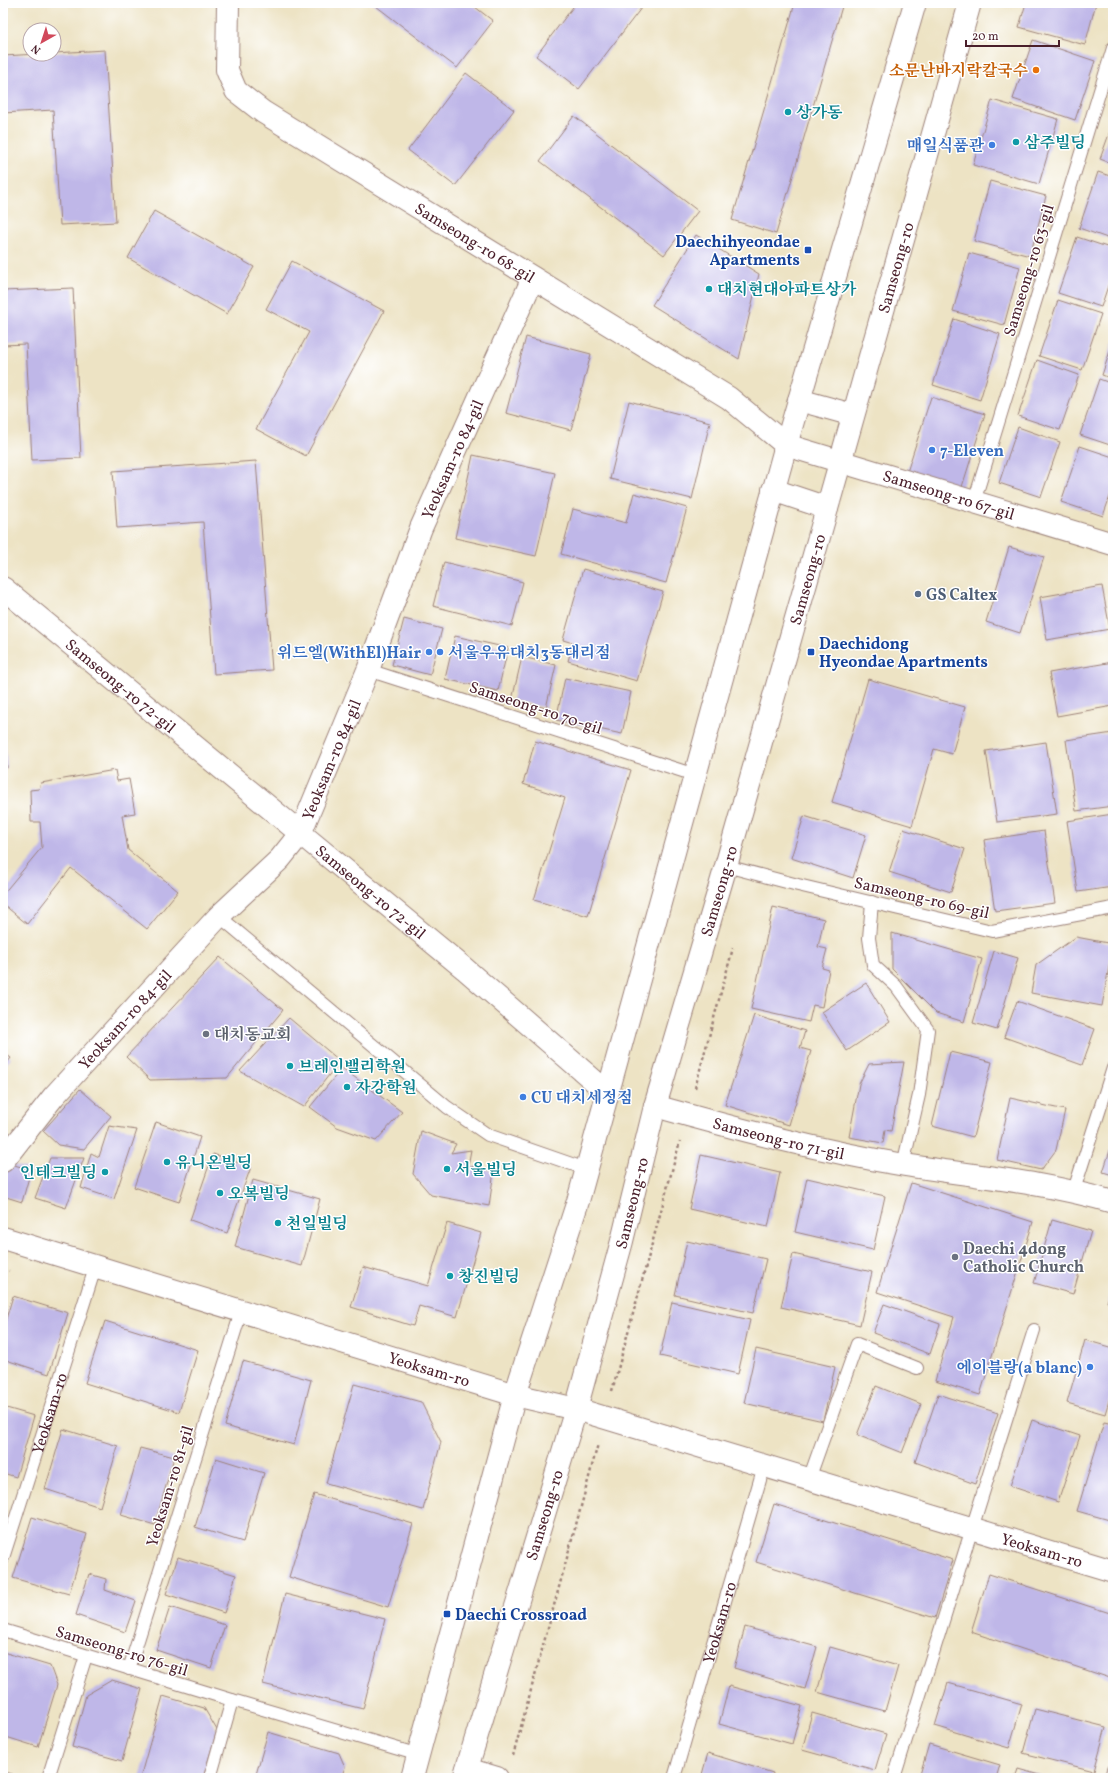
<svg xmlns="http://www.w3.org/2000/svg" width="1116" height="1781" font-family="Vollkorn,'Noto Serif KR',serif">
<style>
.building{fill:#bfb7e8}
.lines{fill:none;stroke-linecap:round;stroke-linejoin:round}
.service-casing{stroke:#9c8178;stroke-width:14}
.minor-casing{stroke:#9c8178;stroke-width:24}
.secondary-casing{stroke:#9c8178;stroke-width:24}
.path{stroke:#9c8178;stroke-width:2.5;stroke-dasharray:3 3;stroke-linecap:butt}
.service{stroke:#fff;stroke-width:12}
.minor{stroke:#fff;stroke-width:22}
.secondary{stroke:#fff;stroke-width:22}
.food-dot{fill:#e8710a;stroke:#fff;stroke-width:1.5}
.culture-dot{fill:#0f9aa8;stroke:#fff;stroke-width:1.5}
.shop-dot{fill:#3f7fe0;stroke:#fff;stroke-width:1.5}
.transit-dot{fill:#1a4fb4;stroke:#fff;stroke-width:1.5}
.service-dot{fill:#5c6f8a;stroke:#fff;stroke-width:1.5}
.worship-dot{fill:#6b7280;stroke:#fff;stroke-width:1.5}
.labels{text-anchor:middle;stroke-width:3;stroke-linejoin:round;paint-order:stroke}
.food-label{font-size:16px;font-weight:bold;fill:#c56008;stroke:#fff;text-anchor:end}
.culture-label{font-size:16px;font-weight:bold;fill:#0d838f;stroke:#fff;text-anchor:start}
.shop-label{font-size:16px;font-weight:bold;fill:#366cbe;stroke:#fff;text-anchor:end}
.transit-label{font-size:16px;font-weight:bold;fill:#164399;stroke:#fff;text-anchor:start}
.street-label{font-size:16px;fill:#4a1f2b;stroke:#fff}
.service-label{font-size:16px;font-weight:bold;fill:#4e5e75;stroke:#fff;text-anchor:start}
.worship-label{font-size:16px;font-weight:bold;fill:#5b616d;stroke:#fff;text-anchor:start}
</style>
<rect width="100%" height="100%" fill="#fff"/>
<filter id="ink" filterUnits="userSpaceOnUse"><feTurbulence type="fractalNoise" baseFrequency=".025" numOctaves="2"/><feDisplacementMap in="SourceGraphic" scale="8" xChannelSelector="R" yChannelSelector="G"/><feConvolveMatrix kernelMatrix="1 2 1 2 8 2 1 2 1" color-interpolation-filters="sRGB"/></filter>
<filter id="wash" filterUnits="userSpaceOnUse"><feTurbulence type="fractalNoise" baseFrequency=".012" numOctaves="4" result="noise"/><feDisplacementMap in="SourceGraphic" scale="16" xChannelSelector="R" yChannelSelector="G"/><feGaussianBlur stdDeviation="0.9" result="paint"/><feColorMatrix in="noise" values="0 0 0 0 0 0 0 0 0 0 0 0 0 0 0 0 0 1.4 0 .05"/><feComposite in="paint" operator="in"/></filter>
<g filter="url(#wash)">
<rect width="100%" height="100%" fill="#ede3c4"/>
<g id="blocks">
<path class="building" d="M372,3h98l23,18 -36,47z
M576,3h69l-66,86 -43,-33z
M795,3h48l-67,231 -44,-14z
M1026,3h70l-11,42 -66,-18z
M1033,40l62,21 -20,59 -62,-21z
M105,50l11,172 -56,3 -7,-115 -50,3v-57z
M466,73l48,37 -59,76 -47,-36z
M992,100l66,19 -19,65 -66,-19z
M574,116l124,95 -34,44 -124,-94z
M1113,123v41l-13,-5z
M1098,172l15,5v63l-34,-12z
M990,181l56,15 -16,60 -56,-15z
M154,211l100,56 -27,47 -99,-56z
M696,235l63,39 -20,85 -87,-54z
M1077,237l36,12v22l-12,36 -43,-14z
M969,253l51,14 -16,58 -51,-14z
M292,261l92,50 -78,145 -50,-27 53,-97 -43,-23z
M73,288l8,170 -49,2 -6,-116 -23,1v-54z
M1058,300l43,14 -19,56 -43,-14z
M954,319l46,15 -20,66 -47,-15z
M526,337l65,17 -20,76 -65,-17z
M1113,342v37l-11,-4z
M1037,360l42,15 -19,55 -42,-14z
M1099,379l14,5v62l-33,-11z
M931,397l54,17 -24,76 -54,-18z
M629,401l81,21 -18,77 -82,-20z
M1018,427l42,15 -19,55 -42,-14z
M1080,446l33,11v31l-10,28 -42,-14z
M473,455l82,18 -19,83 -81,-18z
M256,461l16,209 -58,4 -11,-152 -86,6 -4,-57z
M634,493l53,15 -21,75 -105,-29 12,-45 53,14z
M1009,547l35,10 -24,76 -34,-11z
M444,562l79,20 -11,44 -79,-20z
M583,569l80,23 -26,89 -69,-20 5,-18 -10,-3z
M1102,586l8,43 -63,11 -7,-43z
M404,619l38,10 -12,46 -38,-10z
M455,636l53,12 -10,43 -53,-12z
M522,657l34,8 -10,43 -34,-8z
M1113,662v44l-56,10 -8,-43z
M565,678l66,14 -9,42 -66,-14z
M868,679l97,28 -13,47 -18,-5 -22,77 -80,-24z
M1113,733v73l-37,5 -10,-71z
M3,734h2l2,34h-4z
M535,741l96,29 -43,146 -54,-16 31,-102 -42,-14z
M1046,742l11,72 -60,8 -11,-71z
M115,770l2,11 12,-2 6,34 -13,2 6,35 50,41 -31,38 -76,-61 -44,56 -24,-20v-10l39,-47 -2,-25h-9l-1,-32 9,-1 2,-6z
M1113,814v73l-35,5 -11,-71z
M804,816l62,19 -13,43 -62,-20z
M903,829l62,20 -14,43 -62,-20z
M1044,831l11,72 -60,8 -11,-71z
M773,907l51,12 -6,28 9,2 -5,19 7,2 -7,37 -9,-2 -4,17 -58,-13z
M892,933l90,26 -18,63 -28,-9 -44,-44z
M1076,937l37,7 -11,62 -71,-13 5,-28z
M994,951l24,7 -21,72 -24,-7z
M220,957l63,53 -56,68 -77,2 -24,-23z
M866,983l24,39 -43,29 -25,-39z
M1017,1001l78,28 -13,36 -78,-28z
M754,1015l51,16 -5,17 11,3 -22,74 -64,-20z
M289,1018l51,43 -36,46 -64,-36z
M3,1052l8,6 -8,10z
M950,1052l42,10 -19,75 -41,-11z
M904,1062l-13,69 -6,-1 -2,13 -34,-6 10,-53 10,-20z
M342,1068l60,44 -26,29 -39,-14 -27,-20z
M80,1089l31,27 -27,33 -26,-4 -15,-14z
M1010,1098l55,12 -9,40 -15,20 -44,-10z
M156,1122l44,15 -21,65 -45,-15z
M109,1126l28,4 -23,69 -33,-11 10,-35 8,4z
M421,1131l35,13 -5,9 20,-3 -3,16 26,5 -5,35 -58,-11 -18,-21z
M1113,1141v34l-10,-3z
M213,1154l38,13 -24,66 -37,-13z
M701,1155l79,18 -12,54 -79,-18z
M50,1158h34l-18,50 -31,-10z
M11,1164l20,6 -9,32 -19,-6v-21z
M807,1178l78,18 -12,54 -78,-18z
M253,1180l67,19 -18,67 -67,-19z
M911,1183l122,39 -53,173 -45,-14 19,-64 -77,-25z
M1052,1220l39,11 -18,63 -39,-11z
M447,1223l34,10 -24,84 -38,-11 -6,20 -62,-19 12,-40 65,19z
M687,1241l79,18 -13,54 -78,-18z
M793,1254l79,18 -12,53 -79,-18z
M1113,1283v21l-6,-2z
M13,1296l55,17 -19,61 -46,-15v-30z
M672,1302l78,18 -12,54 -78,-18z
M884,1304l56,20 -10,30 -57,-21z
M105,1321l93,29 -19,62 -94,-29z
M1085,1340l28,8v39l-8,27 -38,-11z
M756,1349l79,18 -12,54 -79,-18z
M243,1361l68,19 -17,65 -69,-19z
M354,1384l67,18 20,40 -18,68 -97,-27z
M876,1386l45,18 -19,49 -45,-18z
M938,1394l60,19 -23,71 -60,-22z
M3,1407l31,9 -18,61 -13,-4z
M1032,1420l48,16 -22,66 -48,-16z
M1104,1422l9,2v97l-36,-10z
M63,1429l55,17 -18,61 -55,-18z
M140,1448l34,9 -19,68 -34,-10z
M216,1458l48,15 -21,69 -48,-15z
M314,1494l99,30 -25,83 -99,-30z
M774,1504l179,56 -18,58 -179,-56z
M32,1517l55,17 -18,60 -56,-16z
M178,1557l58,18 -12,38 -58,-19z
M89,1574l17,5 -1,11 31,11 -11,31 -49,-17z
M989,1574l124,40v65l-142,-47z
M285,1594l100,25 -22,90 -100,-25z
M170,1607l55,18 -14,43 -55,-18z
M745,1627l72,20 -12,42 -71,-21z
M830,1647l68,19 -13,45 -68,-19z
M3,1652l47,14 7,19 -19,62 -35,-11z
M112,1680l30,9 -20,72 -50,-14 14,-52z
M948,1683l74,21 -13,44 -74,-22z
M729,1686l73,20 -10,38 -73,-20z
M163,1696l41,12 13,22 -14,48h-63z
M1035,1709l71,18 -12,44 -71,-18z
M812,1713l74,21 -11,36 -73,-20z
M268,1732l71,21 6,14 -4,11h-86z
M929,1744l71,21 -4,13h-77z
M708,1753l65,20 -1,5h-71z
M1018,1769l32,9h-35z
M3,1771l21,7h-21z"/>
</g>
</g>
<g filter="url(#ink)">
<use href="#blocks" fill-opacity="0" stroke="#9c8178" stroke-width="1"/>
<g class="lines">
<g class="service-casing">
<g id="service">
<path d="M974,502l139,-454"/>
<path d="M368,670l327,105"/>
<path d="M726,866l72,19 194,46 121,-23"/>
<path d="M872,902l-3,36 4,27 23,21 32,44 -9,65 -16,70"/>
<path d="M219,916l228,191 41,28 98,34"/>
<path d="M1074,1190l39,-122"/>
<path d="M809,1479l48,-135 60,24"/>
<path id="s1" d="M3,1558l92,-290"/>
<path d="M3,1630l229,70 187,55"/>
<path d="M129,1669l112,-357"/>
<path d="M48,1778l38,-122"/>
<path d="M210,1778l22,-78"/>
<path id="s2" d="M674,1778l90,-312"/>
<path d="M894,1778l140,-448"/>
<path d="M1111,1778l2,-8"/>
</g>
</g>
<g class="minor-casing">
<g id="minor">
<path id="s3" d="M228,3l-1,67 9,21 27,21 466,286 57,47 327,99"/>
<path id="s4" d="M3,588l462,381 142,123"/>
<path id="s5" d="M655,1106c82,23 165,45 250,59 69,11 140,17 208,37"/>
<path id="s6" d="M3,1161l51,-65 165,-180 61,-57 20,-25 68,-164 53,-142 112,-250"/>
<path d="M467,1769l30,9"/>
</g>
</g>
<g class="secondary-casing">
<g id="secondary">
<path d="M799,400l54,15"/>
<path d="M773,490l54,18"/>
<path id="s7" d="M3,1238l512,157 61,14 537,162"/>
<path d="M412,1778l103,-383 63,-194 208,-756 129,-442"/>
<path id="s8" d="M464,1778l112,-369 46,-168 33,-135 71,-240 244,-863"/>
</g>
</g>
<path class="path" d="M695,1088l38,-140
M3,1269l6,2
M612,1391l68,-250
M513,1756l85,-312"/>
<use href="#service" class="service"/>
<use href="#minor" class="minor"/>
<use href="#secondary" class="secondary"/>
</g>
</g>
<circle class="food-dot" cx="1036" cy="70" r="4"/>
<g class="culture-dot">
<circle cx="788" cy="112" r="4"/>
<circle cx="1016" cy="142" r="4"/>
<circle cx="709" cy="289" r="4"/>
<circle cx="290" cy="1066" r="4"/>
<circle cx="347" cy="1087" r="4"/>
<circle cx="167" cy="1162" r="4"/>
<circle cx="447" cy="1169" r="4"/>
<circle cx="105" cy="1172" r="4"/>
<circle cx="220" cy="1193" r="4"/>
<circle cx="278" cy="1223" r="4"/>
<circle cx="450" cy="1276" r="4"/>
</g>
<g class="shop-dot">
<circle cx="992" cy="145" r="4"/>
<circle cx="932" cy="450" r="4"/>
<circle cx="429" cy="652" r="4"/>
<circle cx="440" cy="652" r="4"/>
<circle cx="523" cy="1097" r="4"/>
<circle cx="1090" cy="1367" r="4"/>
</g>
<g class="transit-dot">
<rect x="804" y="246" width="8" height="8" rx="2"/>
<rect x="807" y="648" width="8" height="8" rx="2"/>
<rect x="443" y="1610" width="8" height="8" rx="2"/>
</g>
<circle class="service-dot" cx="918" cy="594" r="4"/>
<g class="worship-dot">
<circle cx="206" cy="1034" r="4"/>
<circle cx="955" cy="1257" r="4"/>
</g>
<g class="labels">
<g class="food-label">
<text x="1028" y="76">소문난바지락칼국수</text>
</g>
<g class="culture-label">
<text x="796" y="118">상가동</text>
<text x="1024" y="148">삼주빌딩</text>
<text x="717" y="295">대치현대아파트상가</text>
<text x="298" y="1072">브레인밸리학원</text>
<text x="355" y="1093">자강학원</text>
<text x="175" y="1168">유니온빌딩</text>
<text x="455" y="1175">서울빌딩</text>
<text x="97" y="1178" text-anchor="end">인테크빌딩</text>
<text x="228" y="1199">오복빌딩</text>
<text x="286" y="1229">천일빌딩</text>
<text x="458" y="1282">창진빌딩</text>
</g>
<g class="shop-label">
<text x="984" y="151">매일식품관</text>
<text x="940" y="456" text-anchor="start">7-Eleven</text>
<text x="421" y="658">위드엘(WithEl)Hair</text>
<text x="448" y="658" text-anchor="start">서울우유대치3동대리점</text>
<text x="531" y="1103" text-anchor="start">CU 대치세정점</text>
<text x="1082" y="1373">에이블랑(a blanc)</text>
</g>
<g class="transit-label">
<text x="800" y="247" text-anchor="end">Daechihyeondae<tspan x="800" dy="18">Apartments</tspan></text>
<text x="819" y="649">Daechidong<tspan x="819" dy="18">Hyeondae Apartments</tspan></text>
<text x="455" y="1620">Daechi Crossroad</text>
</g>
<g class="street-label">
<text dy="6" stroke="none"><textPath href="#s3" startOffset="373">Samseong-ro 68-gil</textPath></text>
<text dy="6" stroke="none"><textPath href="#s8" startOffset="1571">Samseong-ro</textPath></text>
<text transform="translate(1028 270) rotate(-73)" y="6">Samseong-ro 63-gil</text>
<text dy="6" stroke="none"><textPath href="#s6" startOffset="847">Yeoksam-ro 84-gil</textPath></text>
<text dy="6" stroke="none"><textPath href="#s3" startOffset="915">Samseong-ro 67-gil</textPath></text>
<text dy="6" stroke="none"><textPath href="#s8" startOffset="1247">Samseong-ro</textPath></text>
<text dy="6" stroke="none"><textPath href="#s4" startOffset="153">Samseong-ro 72-gil</textPath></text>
<text transform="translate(536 707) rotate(18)" y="6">Samseong-ro 70-gil</text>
<text dy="6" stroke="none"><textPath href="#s6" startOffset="523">Yeoksam-ro 84-gil</textPath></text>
<text dy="6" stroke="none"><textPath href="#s8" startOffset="923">Samseong-ro</textPath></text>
<text dy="6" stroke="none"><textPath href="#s4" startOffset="477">Samseong-ro 72-gil</textPath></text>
<text transform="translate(922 897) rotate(13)" y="6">Samseong-ro 69-gil</text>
<text dy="6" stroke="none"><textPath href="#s6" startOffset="187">Yeoksam-ro 84-gil</textPath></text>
<text dy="6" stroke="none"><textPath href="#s5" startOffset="128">Samseong-ro 71-gil</textPath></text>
<text dy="6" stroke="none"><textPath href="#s8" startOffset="599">Samseong-ro</textPath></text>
<text dy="6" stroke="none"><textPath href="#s7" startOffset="446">Yeoksam-ro</textPath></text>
<text dy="6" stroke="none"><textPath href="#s1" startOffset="152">Yeoksam-ro</textPath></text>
<text transform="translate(169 1486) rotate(-73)" y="6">Yeoksam-ro 81-gil</text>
<text dy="6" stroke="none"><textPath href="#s8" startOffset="275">Samseong-ro</textPath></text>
<text dy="6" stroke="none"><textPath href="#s7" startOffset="1085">Yeoksam-ro</textPath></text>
<text dy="6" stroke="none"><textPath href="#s2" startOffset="162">Yeoksam-ro</textPath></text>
<text transform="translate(122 1650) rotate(17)" y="6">Samseong-ro 76-gil</text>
</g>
<g class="service-label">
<text x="926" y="600">GS Caltex</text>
</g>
<g class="worship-label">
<text x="214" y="1040">대치동교회</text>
<text x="963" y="1254">Daechi 4dong<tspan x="963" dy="18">Catholic Church</tspan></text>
</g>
</g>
<rect width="1116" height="1781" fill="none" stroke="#fff" stroke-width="16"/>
<g transform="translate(42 42) rotate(219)"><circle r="19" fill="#ffffff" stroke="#b7a5aa"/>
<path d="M0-3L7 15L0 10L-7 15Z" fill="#d1495b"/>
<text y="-6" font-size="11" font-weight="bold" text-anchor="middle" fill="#4a1f2b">N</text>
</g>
<path d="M966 40v6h93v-6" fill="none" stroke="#4a1f2b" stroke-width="2"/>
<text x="972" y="40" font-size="12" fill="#4a1f2b" stroke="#ffffff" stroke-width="3" paint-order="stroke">20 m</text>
</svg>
